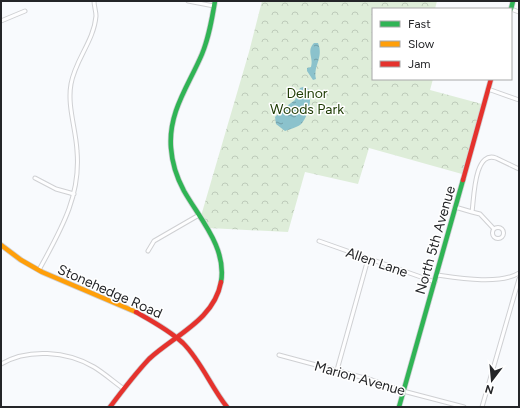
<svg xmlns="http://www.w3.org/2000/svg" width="520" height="408" font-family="Figtree,sans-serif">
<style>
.park{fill:url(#park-crowns)}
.water{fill:url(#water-ripples)}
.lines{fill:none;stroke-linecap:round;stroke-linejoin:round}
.street-casing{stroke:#cfd0d3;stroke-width:5}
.fast-casing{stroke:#cfd0d3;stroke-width:6}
.slow-casing{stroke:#cfd0d3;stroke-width:6}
.jam-casing{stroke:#cfd0d3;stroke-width:6}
.street{stroke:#fefeff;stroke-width:3}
.fast{stroke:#30b455;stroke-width:4.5}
.slow{stroke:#ff9f0a;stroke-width:4.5}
.jam{stroke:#e5322d;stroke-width:4.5}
.labels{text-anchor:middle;stroke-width:3;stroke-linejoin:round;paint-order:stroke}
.park-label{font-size:14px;fill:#203d06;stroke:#fff}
.street-label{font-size:14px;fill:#242528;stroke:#fff}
</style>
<defs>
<pattern id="park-crowns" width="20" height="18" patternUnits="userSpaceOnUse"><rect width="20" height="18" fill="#deedd9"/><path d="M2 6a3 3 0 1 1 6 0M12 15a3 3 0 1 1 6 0" fill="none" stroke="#becbba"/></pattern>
<pattern id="water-ripples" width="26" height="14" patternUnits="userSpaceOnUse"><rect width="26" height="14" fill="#8bc2cc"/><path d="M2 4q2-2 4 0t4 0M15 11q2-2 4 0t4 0" fill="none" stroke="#719da6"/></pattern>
</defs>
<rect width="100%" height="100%" fill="#f8fafd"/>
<path class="park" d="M262,1h175l-2,8h-62v70h60l-3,11 52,14 -20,70 -93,-26 -11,36 -53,-12 -17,60 -79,-4 -8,-12 48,-164z"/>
<path class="water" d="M314,43h4c6,15 -5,22 -2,36l-3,1 -6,-9v-3l4,-1c3,-9 -5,-16 3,-24z
M303,87l6,2c3,11 0,25 -7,34 -3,4 -12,6 -17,8l-9,-7 -1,-7 8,-8 12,-9 5,-12z"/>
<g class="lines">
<g class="street-casing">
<path id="street" d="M188,1l26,5
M511,9l8,3
M1,21l24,-10
M488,89l31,11
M35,178l21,11 18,5
M455,207l17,5c2,-13 2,-62 24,-54l23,11
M472,212l8,2 14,15
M492.5 233a5.5 5.5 0 1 1 11 0a5.5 5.5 0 1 1-11 0Z
M319,241l116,41
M148,251l6,-10 45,-26
M39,270c21,-39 42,-73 38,-119 -1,-22 -10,-45 -6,-67 4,-24 23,-43 25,-68 0,-5 -2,-10 -2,-15
M437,275c21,3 63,10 82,-2
M279,355l93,25 31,11 61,16
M1,364c27,-16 66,-13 93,3 10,6 20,15 30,22
M337,370l31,-111
M482,407l37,-128"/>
</g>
<g class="fast-casing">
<path id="fast" d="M215,1c-3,18 -6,36 -13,53 -13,31 -34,58 -31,94 1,15 6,30 13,43 16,28 43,57 37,91
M511,9l2,-8
M399,407l64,-227"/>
</g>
<g class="slow-casing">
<path id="slow" d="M1,245l20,15 21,12 94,40"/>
</g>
<g class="jam-casing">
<path id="jam" d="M463,180l28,-101
M136,312c16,9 33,18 47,31 18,18 28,44 44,64
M110,407c12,-16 25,-33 39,-48 26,-24 65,-39 72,-77"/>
</g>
<use href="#street" class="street"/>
<use href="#fast" class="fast"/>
<use href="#slow" class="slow"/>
<use href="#jam" class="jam"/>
</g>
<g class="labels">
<g class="park-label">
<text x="307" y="98">Delnor<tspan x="307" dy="16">Woods Park</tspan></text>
</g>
<g class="street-label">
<text transform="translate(435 240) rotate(-74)" y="5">North 5th Avenue</text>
<text transform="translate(377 262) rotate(19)" y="5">Allen Lane</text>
<text transform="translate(110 291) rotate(24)" y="5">Stonehedge Road</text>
<text transform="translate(360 378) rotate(16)" y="5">Marion Avenue</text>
</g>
</g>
<rect width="520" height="408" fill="none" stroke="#242528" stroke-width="4"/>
<rect x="372" y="8" width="140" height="72" fill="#ffffff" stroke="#a7a8a9"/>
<rect x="380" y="21" width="20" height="6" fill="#30b455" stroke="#a7a8a9"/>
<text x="408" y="28" font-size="12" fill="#242528">Fast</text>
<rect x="380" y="41" width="20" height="6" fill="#ff9f0a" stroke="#a7a8a9"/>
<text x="408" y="48" font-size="12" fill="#242528">Slow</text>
<rect x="380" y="61" width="20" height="6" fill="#e5322d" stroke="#a7a8a9"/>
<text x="408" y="68" font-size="12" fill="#242528">Jam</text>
<g transform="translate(492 380) rotate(196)" stroke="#ffffff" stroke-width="3" paint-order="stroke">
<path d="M0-3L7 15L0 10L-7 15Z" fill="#242528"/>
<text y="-6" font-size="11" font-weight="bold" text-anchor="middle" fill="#242528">N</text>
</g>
</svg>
